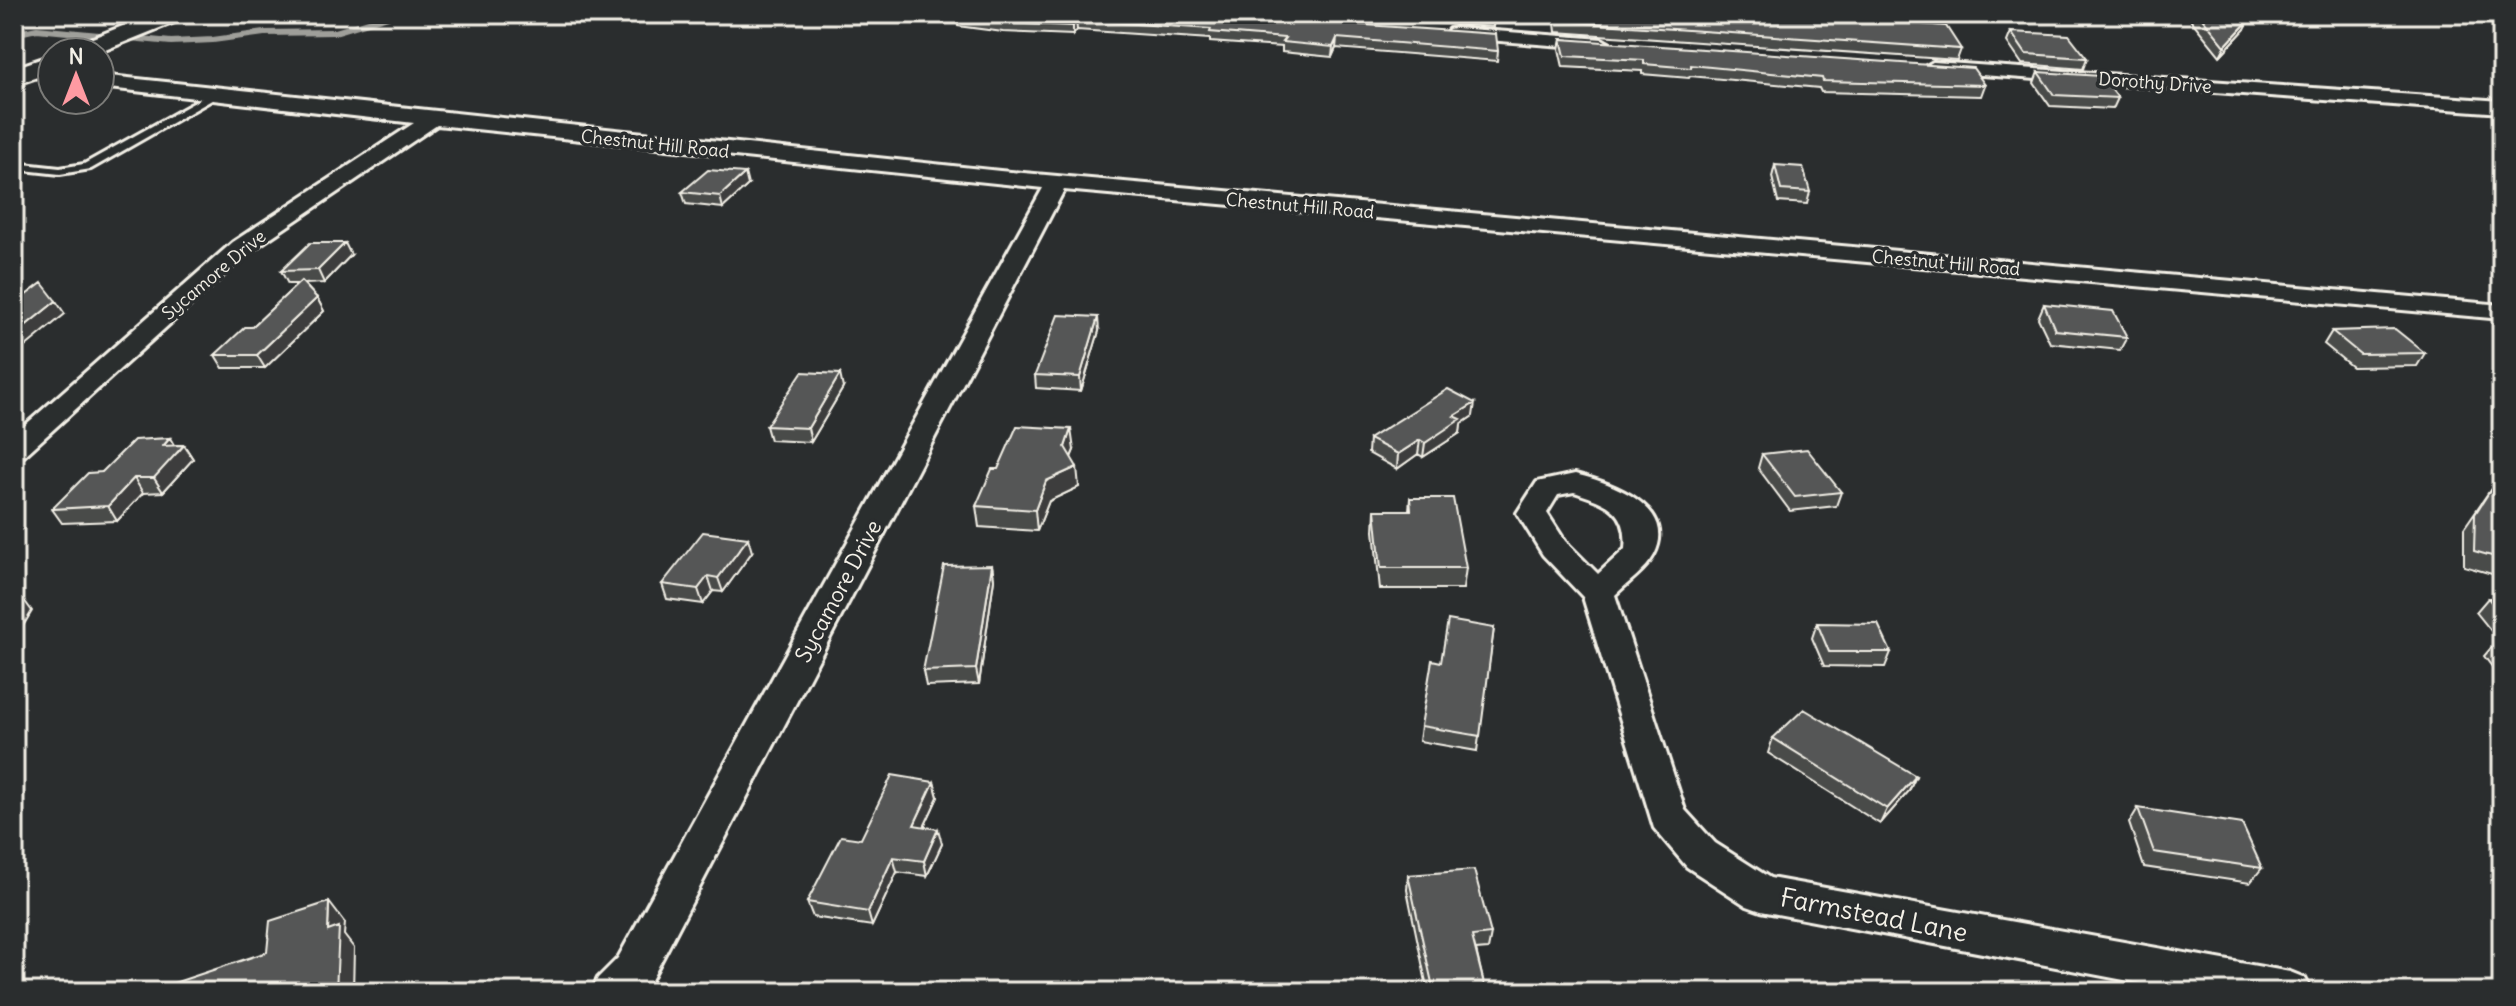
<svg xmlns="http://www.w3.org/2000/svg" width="2516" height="1006" font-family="Delius,sans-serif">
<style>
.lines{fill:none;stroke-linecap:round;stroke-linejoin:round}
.stream{stroke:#9f9f9a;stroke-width:6}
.service-casing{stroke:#f4f1e8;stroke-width:6}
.minor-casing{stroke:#f4f1e8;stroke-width:6}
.secondary-casing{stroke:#f4f1e8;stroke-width:6}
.service{fill:#2a2d2e;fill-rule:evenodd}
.minor{fill:#2a2d2e;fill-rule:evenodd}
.secondary{fill:#2a2d2e;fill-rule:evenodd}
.wall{fill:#494b4a;stroke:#f4f1e8;stroke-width:2}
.shaded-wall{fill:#3c3d3c;stroke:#f4f1e8;stroke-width:2}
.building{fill:#555756;stroke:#f4f1e8;stroke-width:2}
.labels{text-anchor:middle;stroke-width:7;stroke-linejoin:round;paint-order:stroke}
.far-street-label{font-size:18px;fill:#f4f1e8;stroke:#2a2d2e}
.street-label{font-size:22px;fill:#f4f1e8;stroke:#2a2d2e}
.near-street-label{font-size:26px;fill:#f4f1e8;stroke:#2a2d2e}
</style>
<rect width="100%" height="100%" fill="#2a2d2e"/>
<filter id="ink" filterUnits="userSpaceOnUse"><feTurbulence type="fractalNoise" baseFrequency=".0125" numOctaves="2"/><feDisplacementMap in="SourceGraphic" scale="16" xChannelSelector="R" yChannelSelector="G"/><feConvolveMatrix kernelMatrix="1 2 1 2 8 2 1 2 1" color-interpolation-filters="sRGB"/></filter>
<g filter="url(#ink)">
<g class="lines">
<path class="stream" d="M14,34l23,-5 134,13 42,-2 51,-7 71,-1 60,-18"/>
<g class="service-casing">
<path id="service" d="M213,92l5,3 -1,2 -126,72 -31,5 -46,-5v-6l46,5 24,-4z"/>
</g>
<g class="minor-casing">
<path id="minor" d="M1455,28l147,11 9,5 -9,5 -153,-12 -3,-4 3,-4z
M1933,62l569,39v12l-575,-42 -3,-4z
M100,75l900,96 1502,134v14l-1438,-129 -416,796 -6,6h-51l7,-14 20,-20 425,-770 -606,-63 -188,127 -225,204 -10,3v-24l219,-193 181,-119 -314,-36z
M1575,474c33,8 104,32 79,81 -8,15 -27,28 -39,40l70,215 30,33 55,35 520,94 15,6 7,14h-125l-426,-81 -14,-5 -60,-39 -33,-39 -71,-231 -40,-42 -26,-42 20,-31zM1574,492c33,11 55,18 51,57l-27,25 -33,-33 -18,-28 11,-18z"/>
</g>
<g class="secondary-casing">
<path id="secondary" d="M153,14h33l-4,5 -82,33h-33l3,-5z
M52,55v17l-38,13v-17z"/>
</g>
<use href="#service" class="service"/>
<use href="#minor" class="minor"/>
<use href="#secondary" class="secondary"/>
</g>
<path class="wall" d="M1208,14l290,37 -1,10 -161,-13 -4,9 -50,-5v-5l-72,-5v-3l-133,-9 -4,5 -70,-3 -45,-6 -1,-10z
M1301,14h192l1,4 -1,9z
M1554,14h189l61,3 1,-2 156,34 -4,11 -401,-28z
M2186,14h59v15l-25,27z
M2011,32l76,26 -4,11 -61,-5 -15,-22z
M1561,39l424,46 -4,11 -160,-4 -2,-4 -129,-12 -1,2 -47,-4v-3l-79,-4 -4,-18z
M2038,72l80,26 -5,11 -63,-3 -16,-23z
M1775,165l35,27 -3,12 -29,-2 -6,-25z
M748,185l-25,23 -37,-4 -4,-12z
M351,255l-27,28 -20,1 13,14 7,13 -59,57h-42l-8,-13 37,-28 46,-43h-10l-7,-13z
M2044,304l83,33 -7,13 -70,-7 -12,-25z
M1099,331l-18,60 -45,-3 -1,-13z
M2332,331l93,22 -8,13 -65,1 -28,-23z
M843,388l-32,54 -41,-2 -4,-14z
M1473,416l-12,8 -1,9 -37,24 -5,-3 -21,15 -29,-16 1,-14z
M174,445h10l9,14 -30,33 -20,1 -26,28 -55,2 -10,-14 50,-37z
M1074,450l-3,7 8,30 -30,14 -12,30 -58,-4 -3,-21 22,-37z
M1762,454l79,38 -5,14 -46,5 -32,-43z
M2495,483l7,3v91l-38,-11v-38z
M1410,498l56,70 -3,21h-83l-6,-58 1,-21h34z
M752,552l-29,40 -10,-1 -10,13 -36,-5 -5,-15z
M992,565l2,14 -15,105 -53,2 -3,-15z
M2488,598l14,1v81l-18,-24 12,-14h4l-24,-30z
M1817,623l74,29 -6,15 -61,-1 -12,-28z
M1494,628l-17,123 -58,-10 2,-15 20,-64z
M1773,738l143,38 -7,15 -29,33 -112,-71z
M934,782l4,15 -14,30 18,17 -15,32 -30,-4 -25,54 -59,-9 -6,-15 54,-63z
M2138,808l124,60 -12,15 -106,-16 -15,-44z
M1408,875l83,59 -3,15 -12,1 10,42h-58l-21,-102z"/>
<path class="shaded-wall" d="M2250,19l-5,10 -25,27 5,-10z
M1076,20l1,10 -4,5v-9z
M1337,38l-1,10 -4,9 1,-10z
M17,161l7,12 -10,6v-16z
M745,173l3,12 -25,23 -3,-12z
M345,243l6,12 -27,28 -6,-13z
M317,298l7,13 -59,57 -8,-13z
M56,301l9,13 -51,42v-21z
M1098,317l1,14 -18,60 -1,-14z
M840,374l3,14 -32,54 -3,-14z
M1475,403l-2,13 -12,8 -1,9 -37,24 2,-14 29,-27z
M1071,429l3,21 -7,17 -2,-20z
M170,438l8,14 6,-7 9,14 -30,33 -9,-14 9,-32z
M1420,440l-2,14 -21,15 1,-15z
M1077,467l2,20 -30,14 -12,30 -2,-21 11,-29z
M134,478l9,15 -26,28 -9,-15z
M748,538l4,14 -29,40 -5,-14z
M992,565l2,14 -15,105 -3,-15z
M708,576l5,15 -10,13 -5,-15z
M21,596l11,15 -18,30v-34z
M1916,776l-7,15 -29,33 7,-15z
M934,782l4,15 -20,43 -4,-15z
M938,829l4,15 -15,32 -3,-15z
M893,857l4,15 -25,54 -4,-14z
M329,902l16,21 -1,12 10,13 -1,44h-17l-8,-61z"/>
<path class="building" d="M960,14h248l288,20 2,17 -161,-13 -4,9 -51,-5 3,-4 -75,-6 1,-3 -135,-9 -3,6 -71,-3 -45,-7z
M1439,14h54l1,4z
M1557,14h186l62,3v-2l141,11 15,23 -403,-28z
M2199,14h46l5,5 -25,27z
M2011,32l58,3 18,23 -61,-4z
M1561,39l412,29 12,17 -162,-4 -1,-3 -131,-13v3l-47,-4v-4l-79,-4z
M2038,72l63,4 17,22 -64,-3z
M1775,165l28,2 7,25 -29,-2z
M708,170l37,3 -25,23 -38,-4z
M310,243h35l-27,27 -37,1z
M301,281l16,17 -60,57h-42l30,-28h7z
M42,283l14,18 -42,34v-31z
M2044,304l69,7 14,26 -72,-7z
M1058,315l40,2 -18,60 -45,-2z
M2395,329l30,24 -65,1 -28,-23z
M802,372l38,2 -32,54 -42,-2z
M1448,389l27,14 -21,13 7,3 -36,24 -5,-3 -22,14 -29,-15z
M1017,426l54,3 -6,18 12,20 -31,14 -11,29 -59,-4 16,-37h6z
M170,438l-7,8 21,-1 -30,33h-20l-26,28 -56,3 36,-36 14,-1 32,-32z
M1807,449l34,43 -46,5 -33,-43z
M2495,483l7,3v73l-28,-8 1,-37z
M1410,498h43l13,70h-85l-6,-58h36z
M703,532l45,6 -30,40 -10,-2 -10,13 -36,-5z
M992,565l-16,104 -53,2 21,-105z
M21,596l-7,11v-10z
M2488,598l14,1v17z
M1448,620l46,8 -14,108 -59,-10 11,-66 9,2z
M1817,623l61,1 13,28h-62z
M2496,642h6v8z
M1804,709l112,67 -29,33 -114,-71z
M892,775l42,7 -20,43 24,4 -14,32 -31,-4 -25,55 -61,-10 34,-66 20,3z
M2138,808l104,16 20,44 -108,-16z
M1474,870l17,64 -19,2 14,56h-52l-26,-117z
M329,902l-1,29 11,-4 -3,65h-189l120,-40 3,-31z"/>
</g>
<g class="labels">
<g class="far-street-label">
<text transform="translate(2155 83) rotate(4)" y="6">Dorothy Drive</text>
<text transform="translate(655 144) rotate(6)" y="6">Chestnut Hill Road</text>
<text transform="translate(1300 206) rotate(5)" y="6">Chestnut Hill Road</text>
<text transform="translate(1946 263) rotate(5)" y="6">Chestnut Hill Road</text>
<text transform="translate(214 275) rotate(-40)" y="6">Sycamore Drive</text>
</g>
<g class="street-label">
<text transform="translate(838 591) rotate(-62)" y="8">Sycamore Drive</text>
</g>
<g class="near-street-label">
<text transform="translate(1874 915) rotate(11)" y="9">Farmstead Lane</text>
</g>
</g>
<rect width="2516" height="1006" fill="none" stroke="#2a2d2e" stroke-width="48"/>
<rect x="24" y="24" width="2468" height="958" fill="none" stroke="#f4f1e8" stroke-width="3" filter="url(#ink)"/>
<g transform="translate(76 76)"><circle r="38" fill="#2a2d2e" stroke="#7b7b78" stroke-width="2"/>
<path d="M0-6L14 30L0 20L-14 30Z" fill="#ff9aa2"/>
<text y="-12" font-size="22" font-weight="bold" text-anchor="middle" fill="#f4f1e8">N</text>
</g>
</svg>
